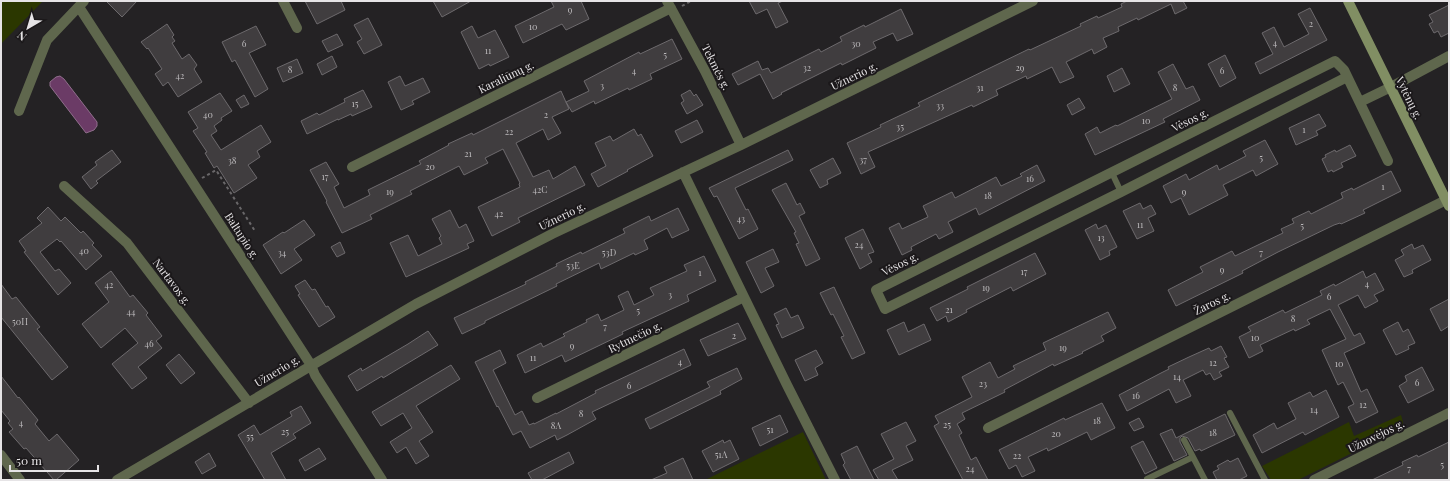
<svg xmlns="http://www.w3.org/2000/svg" width="1450" height="481" font-family="'Playfair Display',serif">
<style>
.green{fill:#2b3700}
.water{fill:#6b3b66;stroke:#906e8c}
.building{fill:#403d3f;stroke:#6d6a6d}
.lines{fill:none;stroke-linecap:round;stroke-linejoin:round}
.path{stroke:#696769;stroke-width:2;stroke-dasharray:3 3;stroke-linecap:butt}
.lane{stroke:#5f674d;stroke-width:6}
.street{stroke:#5f674d;stroke-width:10}
.secondary{stroke:#818e63;stroke-width:10}
.labels{text-anchor:middle;stroke-width:4;stroke-linejoin:round;paint-order:stroke}
.number-label{font-size:9px;fill:#bcbabc}
.street-label{font-size:11px;fill:#e6e4e6;stroke:#1b181a}
</style>
<rect width="100%" height="100%" fill="#242224"/>
<path class="green" d="M1,1h42l-42,43z
M1401,415l2,7 -1,6 -104,52h-27l-9,-14 87,-44 5,14z
M803,432l23,48h-121z"/>
<path class="water" d="M60,76l4,3 33,43v4l-3,4 -8,3 -36,-47v-4l6,-5z"/>
<path class="building" d="M106,1h31l-15,16z
M305,1h36l4,9 -28,14z
M433,1h38l-29,16z
M551,1h30l8,18 -23,11 -4,-6 -39,19 -8,-17 39,-19z
M749,1h34l-5,2 10,19 -12,6 -9,-19 -11,5z
M1127,1h56l4,7 -12,6 -4,-10 -33,16 -1,-2 -19,9 1,4 -16,7 4,9 -13,7 -2,-5 -26,13 8,15 -14,6 -8,-16 -25,12 -1,-3 -30,14 2,5 -25,12 -1,-2 -104,47 7,15 -14,7 -14,-31 34,-16 -1,-2 40,-19 -2,-3 111,-54 1,1 51,-24 -1,-2 17,-8 1,2 24,-11 -1,-3z
M1449,5v28l-8,4 -3,-6 -4,2 -5,-9 4,-2 -4,-7z
M1310,8l17,32 -67,34 -5,-11 18,-9 -11,-21 12,-6 10,20 25,-13 -11,-20z
M901,9l12,25 -16,7 -4,-8 -20,9 3,6 -34,17 -1,-2 -60,30 1,1 -9,5 -13,-25 -22,11 -6,-11 26,-13 4,9 6,-2 3,5 48,-24 2,3 21,-11 -2,-4 24,-12 1,2z
M368,18l14,27 -18,9 -7,-12 5,-3 -8,-14z
M167,24l7,11 -2,2 3,4 -3,2 10,16 7,-5 8,11 -3,4 8,13 -24,15 -10,-15 -5,4 -8,-12 7,-5 -14,-21 -1,1 -6,-7z
M256,26l10,19 -17,8 19,36 -13,8 -20,-37 -3,2 -10,-20z
M472,26l6,12 17,-8 14,27 -19,9 -1,-2 -10,5 -18,-37z
M337,34l6,11 -15,7 -6,-11z
M672,39l10,20 -32,15 2,5 -23,11 -1,-2 -33,16 -1,-3 -22,11 -6,-10 23,-11 -5,-10 55,-29 1,2z
M1225,55l11,23 -16,9 -12,-23z
M332,56l5,11 -15,8 -5,-11z
M297,59l6,14 -20,9 -6,-14z
M1173,64l13,25 7,-3 7,14 -37,19 2,3 -70,33 -10,-21 12,-7 3,6 16,-8 1,1 55,-27 -14,-27z
M1122,68l8,16 -16,8 -7,-16z
M400,76l5,10 18,-8 7,14 -18,9 2,3 -13,6 -13,-28z
M363,90l9,17 -20,9 -1,-2 -13,6v-1l-31,15 -6,-13 16,-8 2,2 26,-13 -1,-3z
M690,90l4,6 2,-2 7,11 -16,9 -6,-11 3,-2 -3,-6z
M561,91l8,18 -17,8 9,16 -13,7 -5,-11 -27,14 17,34 16,-7 4,9 22,-13 10,19 -67,33 2,4 -28,14 -14,-29 42,-20 -1,-3 1,-1 -17,-34 -18,9 3,5 -24,12 -5,-9 -49,25 2,3 -42,21 2,4 -30,14 -16,-31 1,-1 -17,-31 16,-8 13,22 -5,3 10,21 26,-13 -2,-5 53,-26 -2,-3 30,-16 -1,-1 24,-11 1,2z
M220,93l12,18 -11,7 1,2 -8,6 3,5 -6,4 10,15 40,-25 10,17 -14,9 3,6 -12,8 9,13 -23,15 -17,-27 -3,2 -9,-15 2,-1 -14,-21 5,-3 -10,-16z
M244,95l5,9 -8,4 -5,-8z
M1079,98l6,10 -13,7 -5,-10z
M1319,114l7,12 -10,5 2,4 -22,10 -7,-17z
M697,120l6,12 -22,11 -6,-12z
M634,129l4,7 3,-2 12,22 -26,14 1,1 -30,16 -7,-13 15,-8 -11,-23 15,-7 3,5z
M1265,140l13,24 -22,12 -3,-6 -30,15 5,10 -39,20 -8,-17 -10,5 -8,-17 23,-12 3,6 28,-15 2,5 27,-14 -3,-5z
M1350,145l6,11 -15,7 2,4 -10,5 -1,-2 -4,2 -6,-13 4,-2 -1,-2 10,-5 1,2z
M112,150l9,12 -25,19 2,2 -7,6 -9,-12 15,-12 -2,-3z
M788,150l5,10 -58,28 11,22 2,-1 10,20 -19,10 -22,-43 -3,1 -5,-9z
M833,158l8,15 -14,7 1,4 -8,4 -10,-18z
M1037,165l8,16 -66,34 -3,-7 -28,14 5,10 -14,7 -3,-5 -25,13 1,3 -10,5 -13,-27 10,-5 3,6 26,-12 -5,-11 29,-14 3,6 41,-21 5,9 21,-10 -2,-2z
M1391,171l10,20 -38,19 2,3 -24,11 -1,-1 -6,2 -56,27 -36,19 1,2 -67,33 -8,-16 35,-18 -3,-5 32,-16 3,5 48,-23 -2,-4 13,-6 -2,-4 17,-8 2,3 32,-16 -2,-5 11,-5 1,2z
M786,183l11,22 3,-2 5,10 -6,3 21,43 -14,7 -10,-22 3,-1 -5,-10 2,-1 -24,-42z
M1140,203l3,6 8,-4 5,9 -8,4 6,13 -17,8 -14,-28z
M48,207l13,14 4,-4 16,16 2,-2 11,12 -2,2 10,11 -16,14 -25,-29 -1,1 -3,-3 -17,13 15,19 4,-2 12,14 -13,12 -34,-43 2,-1 -7,-10 23,-18 -5,-5z
M678,208l11,22 -17,8 -5,-10 -23,12 4,9 -13,6 -1,-2 -33,16 -2,-6 -43,21 1,2 -72,35v2l-23,11 -8,-16 72,-34 -1,-2 32,-16 -1,-2 25,-12 1,2 43,-21 -2,-4 26,-13 2,5z
M450,210l9,18 7,-4 8,17 -7,3 2,4 -63,29 -16,-34 18,-8 10,21 24,-12 -3,-6 2,-2 -9,-17z
M304,220l11,15 -21,14 8,11 -21,14 -18,-29 20,-13 1,1z
M1096,224l2,5 8,-4 11,22 -8,4 1,4 -10,5 -15,-30z
M863,229l11,23 -6,2 4,8 -12,7 -15,-31z
M340,242l5,11 -8,4 -6,-10z
M1412,244l2,5 9,-4 8,15 -19,10 1,3 -9,4 -9,-17 9,-5 -3,-5z
M773,249l6,13 -14,6 9,18 -13,7 -15,-31z
M1035,253l11,21 -33,17 -2,-4 -45,23 1,2 -19,10 -2,-6 -9,5 -7,-13 38,-19 -1,-2z
M704,256l12,25 -29,14 2,6 -67,31 1,2 -58,28 -3,-7 -37,18 -8,-18 24,-12 2,4 22,-11 -2,-2 24,-12 -1,-2 12,-6 3,7 23,-11 -6,-14 10,-5 6,14 20,-10 -4,-7 37,-17 -3,-6z
M111,271l19,26 3,-2 15,18 -2,2 16,21 -6,5 6,7 -24,19 9,11 -15,11 -20,-25 26,-21 -13,-15 -24,20 -19,-24 27,-22 -14,-19z
M1363,271l3,7 9,-5 9,17 -10,5 4,6 -13,7 -7,-13 -20,10 16,31 6,-3 5,10 -21,10 17,39 6,-3 11,23 -22,11 -8,-16 6,-3 -11,-22 -5,3 -16,-35 24,-11 -16,-30 -23,11 3,4 -15,7 -1,-2 -34,16 3,6 -14,7 -10,-21 12,-6 -3,-4 35,-17 2,3 37,-18 -2,-4 14,-7 1,2z
M305,280l7,10 3,-1 11,18 2,-1 7,11 -16,10 -21,-32 2,-1 -5,-8z
M1,284l11,15 4,-2 24,30 -3,2 31,38 -16,13 -51,-63z
M834,287l31,66 -13,6 -11,-22 3,-1 -11,-22 -2,1 -11,-22z
M1449,299v27l-8,5 -11,-22z
M786,308l5,10 7,-3 6,13 -22,10 -6,-13 3,-1 -5,-10z
M1108,312l8,16 -15,8 3,5 -22,11 1,1 -29,13 -1,-2 -49,26 1,2 -43,21 3,6 -8,5 5,9 -3,2 12,25 5,-3 12,23h-25l-29,-54 5,-3 -4,-7 37,-19 -10,-20 28,-15 8,16 17,-9 -2,-3 33,-16 -3,-7z
M904,322l4,10 16,-8 7,16 -32,15 -12,-25z
M1398,322l5,10 5,-3 7,14 -7,3 1,3 -13,6 -13,-25z
M738,323l8,16 -38,17 -8,-16z
M428,331l10,14 -55,33 -1,-2 -25,15 -9,-15 13,-8 1,3 46,-27z
M1221,346l6,11 -3,1 5,9 -10,5 3,4 -8,4 -4,-7 -4,2 -3,-5 -20,10 8,16 -15,7 -7,-14 -42,22 -8,-16 42,-22 8,-4 -1,-2 21,-10 20,-9 2,3z
M684,349l7,16 -99,47 4,7 -29,16 -10,5 -2,-5 -25,13 -9,-17 -8,4 -15,-29 -1,1 -22,-45 25,-12 6,13 -13,7 22,45 7,-4 7,14 5,-2v1l22,-11v1l40,-21 -1,-2z
M816,350l7,13 -8,5 3,7 -13,6 -10,-21z
M179,354l16,19 -14,11 -15,-19z
M451,365l9,14 -44,27 17,26 -14,9 10,15 -13,8 -10,-17 -9,6 -7,-11 22,-14 -9,-15 -22,13 -9,-14z
M1422,367l12,23 -26,13 -9,-17 8,-5 -2,-5z
M737,368l5,11 -22,12 1,3 -71,35 -5,-10 65,-32 -3,-5z
M1,376l17,22 1,-1 19,23 -3,4 14,17 8,-7 22,26 -23,20h-2l-28,-32 -2,1 -15,-17 4,-3 -5,-6 2,-2 -9,-11z
M1326,390l13,27 -34,18 -2,-3 -41,21 -9,-18 21,-12 3,6 19,-10 -8,-16 22,-11 3,5z
M1102,403l13,25 -24,12 -4,-8 -39,19 -1,-3 -19,9 7,14 -13,6 -6,-12 -7,4 -10,-19 65,-32 1,2z
M301,406l10,17 -18,11 3,4 -25,15 15,27h-21l-27,-45 16,-10 6,10 32,-19 -2,-4z
M1225,414l10,21 -34,16 -1,-2 -5,2 -7,-13 -6,-2 -2,2v4l7,13 -13,6 -14,-27 12,-5 4,9z
M780,415l8,17 -28,14 -8,-18z
M1139,418l5,9 -10,4 -5,-8z
M906,422l10,19 -10,5 7,14 -21,10 6,10h-19l-6,-10 21,-11 -13,-25z
M723,440l1,3 6,-3 9,19 -26,13 -11,-21z
M1143,441l14,27 -12,6 -14,-27z
M1449,442v38h-77l31,-15 -1,-3 15,-7 1,2z
M857,446l17,34h-23l-8,-15 2,-2 -4,-9z
M319,448l7,11 -21,12 -6,-11z
M569,452l5,11 -32,17h-10l-4,-7z
M209,453l7,13 -14,8 -7,-12z
M683,458l10,22h-42l16,-7 -3,-6z
M1238,458l9,18 -8,4h-22l-4,-8 6,-3 -2,-3 11,-6 2,2z"/>
<g class="lines">
<path class="path" d="M682,6l9,-5
M202,178l14,-8 39,61"/>
<path class="lane" d="M1112,173l9,19
M1230,413l35,67
M1184,440l9,17
M1147,479l46,-22 12,23"/>
<path class="street" d="M283,1l14,27
M667,1l38,70 36,74
M79,7l232,358 4,10 67,105
M1347,77l-226,115 -236,117 -9,-19 459,-229 9,9 44,91
M1360,102l31,-15 58,-31
M19,111l28,-71 37,-39
M352,167l319,-159
M683,172l104,213 48,95
M64,186l63,57 122,160
M537,398l207,-101
M988,428l458,-228
M1,455l19,25
M117,480l299,-176 136,-70 189,-89 292,-144
M1314,480l135,-67"/>
<path class="secondary" d="M1348,1l101,205"/>
</g>
<g class="labels">
<g class="number-label">
<text x="570" y="13">9</text>
<text x="1311" y="27">2</text>
<text x="533" y="30">10</text>
<text x="1275" y="46">4</text>
<text x="244" y="47">6</text>
<text x="856" y="47">30</text>
<text x="488" y="54">11</text>
<text x="665" y="58">5</text>
<text x="807" y="71">32</text>
<text x="1020" y="71">29</text>
<text x="290" y="73">8</text>
<text x="634" y="74">4</text>
<text x="1222" y="74">6</text>
<text x="180" y="79">42</text>
<text x="602" y="89">3</text>
<text x="980" y="91">31</text>
<text x="1175" y="91">8</text>
<text x="355" y="107">15</text>
<text x="940" y="109">33</text>
<text x="208" y="118">40</text>
<text x="546" y="118">2</text>
<text x="1146" y="124">10</text>
<text x="900" y="130">35</text>
<text x="1304" y="133">1</text>
<text x="509" y="135">22</text>
<text x="468" y="157">21</text>
<text x="1261" y="161">5</text>
<text x="863" y="163">37</text>
<text x="232" y="164">38</text>
<text x="430" y="170">20</text>
<text x="325" y="180">17</text>
<text x="1030" y="182">16</text>
<text x="1383" y="190">1</text>
<text x="540" y="193">42C</text>
<text x="390" y="195">19</text>
<text x="1184" y="195">9</text>
<text x="988" y="199">18</text>
<text x="499" y="217">42</text>
<text x="741" y="222">43</text>
<text x="1140" y="228">11</text>
<text x="1302" y="229">5</text>
<text x="1101" y="241">13</text>
<text x="859" y="248">24</text>
<text x="84" y="254">40</text>
<text x="282" y="256">34</text>
<text x="609" y="256">53D</text>
<text x="1261" y="256">7</text>
<text x="573" y="269">53E</text>
<text x="1222" y="273">9</text>
<text x="1024" y="275">17</text>
<text x="700" y="276">1</text>
<text x="1367" y="287">4</text>
<text x="109" y="288">42</text>
<text x="986" y="291">19</text>
<text x="670" y="298">3</text>
<text x="1329" y="300">6</text>
<text x="949" y="313">21</text>
<text x="638" y="314">5</text>
<text x="131" y="315">44</text>
<text x="1293" y="322">8</text>
<text x="20" y="325">50H</text>
<text x="605" y="330">7</text>
<text x="734" y="339">2</text>
<text x="1255" y="341">10</text>
<text x="149" y="347">46</text>
<text x="572" y="349">9</text>
<text x="1063" y="351">19</text>
<text x="533" y="361">11</text>
<text x="680" y="365">4</text>
<text x="1213" y="366">12</text>
<text x="1339" y="367">10</text>
<text x="1177" y="380">14</text>
<text x="1417" y="386">6</text>
<text x="983" y="387">23</text>
<text x="629" y="389">6</text>
<text x="1136" y="399">16</text>
<text x="1363" y="408">12</text>
<text x="1314" y="413">14</text>
<text x="581" y="417">8</text>
<text x="1097" y="424">18</text>
<text x="21" y="426">4</text>
<text x="947" y="428">25</text>
<text x="556" y="429">8A</text>
<text x="770" y="433">51</text>
<text x="285" y="435">25</text>
<text x="1213" y="436">18</text>
<text x="1056" y="437">20</text>
<text x="250" y="440">55</text>
<text x="721" y="458">51A</text>
<text x="1017" y="459">22</text>
<text x="1442" y="468">5</text>
<text x="970" y="472">24</text>
<text x="1409" y="472">7</text>
</g>
<g class="street-label">
<text transform="translate(716 67) rotate(63)" y="4">Tekmės g.</text>
<text transform="translate(854 76) rotate(-26)" y="4">Užnerio g.</text>
<text transform="translate(506 77) rotate(-26)" y="4">Karaliūnų g.</text>
<text transform="translate(1409 98) rotate(64)" y="4">Vytėnų g.</text>
<text transform="translate(1190 120) rotate(-26)" y="4">Vėsos g.</text>
<text transform="translate(562 216) rotate(-26)" y="4">Užnerio g.</text>
<text transform="translate(242 236) rotate(57)" y="4">Baltupio g.</text>
<text transform="translate(900 264) rotate(-26)" y="4">Vėsos g.</text>
<text transform="translate(172 282) rotate(53)" y="4">Nartavos g.</text>
<text transform="translate(1212 303) rotate(-26)" y="4">Žaros g.</text>
<text transform="translate(635 337) rotate(-26)" y="4">Rytmečio g.</text>
<text transform="translate(277 371) rotate(-31)" y="4">Užnerio g.</text>
<text transform="translate(1376 436) rotate(-26)" y="4">Užuovėjos g.</text>
</g>
</g>
<rect width="1450" height="481" fill="none" stroke="#e6e4e6" stroke-width="4"/>
<g transform="translate(28 28) rotate(218)" stroke="#1b181a" stroke-width="3" paint-order="stroke">
<path d="M0-3L7 15L0 10L-7 15Z" fill="#e6e4e6"/>
<text y="-6" font-size="11" font-weight="bold" text-anchor="middle" fill="#e6e4e6">N</text>
</g>
<path d="M10 465v6h88v-6" fill="none" stroke="#e6e4e6" stroke-width="2"/>
<text x="16" y="465" font-size="12" fill="#e6e4e6" stroke="#1b181a" stroke-width="3" paint-order="stroke">50 m</text>
</svg>
